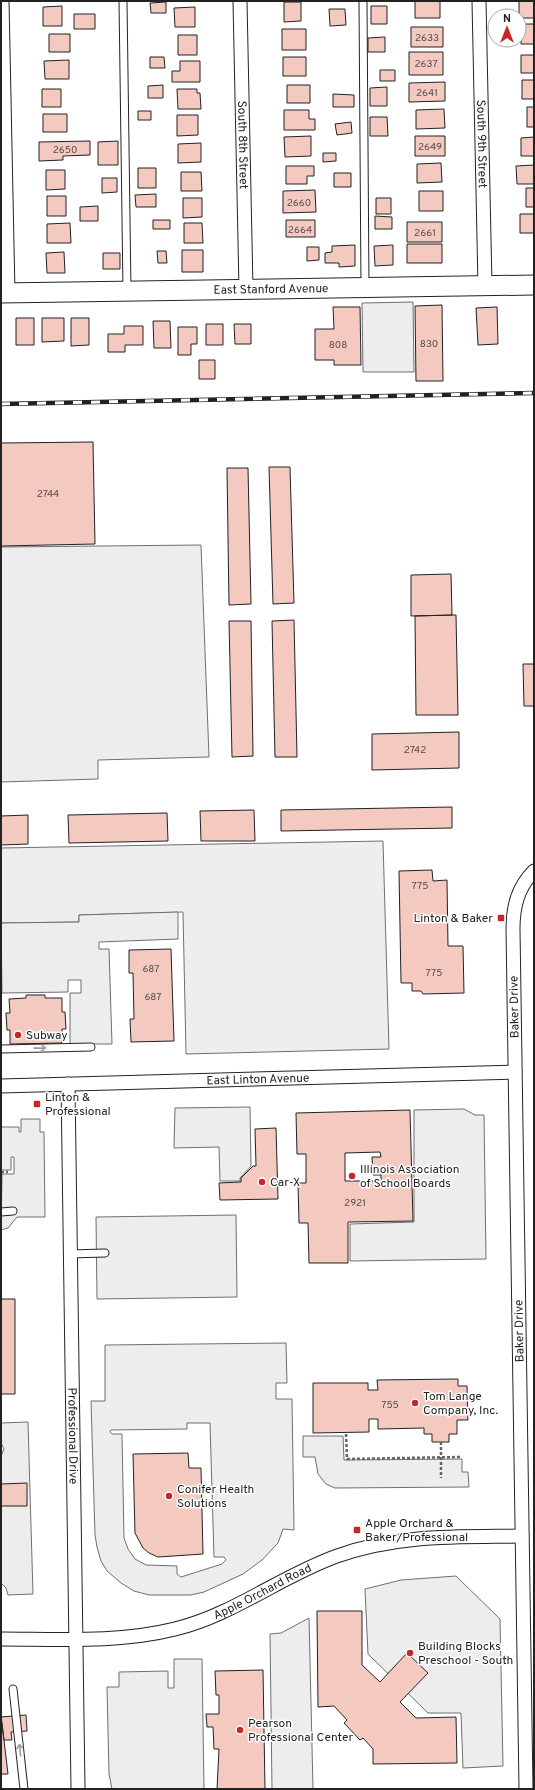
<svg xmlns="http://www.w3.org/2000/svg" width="535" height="1790" font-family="Overpass,sans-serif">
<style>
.green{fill:#eee;stroke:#6f6f6f}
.parking{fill:#ededed;stroke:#6f6f6f;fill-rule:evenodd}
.building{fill:#f3c9c0;stroke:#222;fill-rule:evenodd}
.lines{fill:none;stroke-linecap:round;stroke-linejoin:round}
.service-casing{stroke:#222;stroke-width:9}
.minor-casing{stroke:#222;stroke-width:15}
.secondary-casing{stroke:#222;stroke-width:21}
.path{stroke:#646464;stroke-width:2.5;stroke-dasharray:3 2;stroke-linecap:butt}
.service{stroke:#fff;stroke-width:7}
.minor{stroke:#fff;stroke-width:13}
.secondary{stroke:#fff;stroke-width:19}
.rail-casing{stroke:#222;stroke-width:4.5}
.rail{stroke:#fff;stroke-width:3;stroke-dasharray:9;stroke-linecap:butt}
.oneway{stroke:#9c9c9c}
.poi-dot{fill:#c62828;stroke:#fff;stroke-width:1.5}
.labels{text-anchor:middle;stroke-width:3;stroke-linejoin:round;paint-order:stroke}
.number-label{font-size:10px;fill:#564c4a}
.street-label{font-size:12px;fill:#222;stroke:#fff}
.poi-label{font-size:12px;fill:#222;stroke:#fff;text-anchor:start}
</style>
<rect width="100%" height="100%" fill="#fff"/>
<path class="green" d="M383,841l6,208 -203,5 -3,-142 -104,3v7l-78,1v-75z"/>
<path class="parking" d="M413,302l1,70h-51l-1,-69z
M201,545l8,212 -111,3v19l-97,3v-235z
M178,912v27l-79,3v7h10l3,95h-42v-51h11v-13h-13v12l-66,1 -1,-70 78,-1v-7z
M250,1107l1,59 -11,12v3h-20l-1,-34 -45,1 1,-40z
M464,1109l11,6h9l2,144 -136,2v-37l64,-2v-112z
M21,1119h19v13h4l1,85h-28l-9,11 -7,2 1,-56h12v-17h-3v13h-10v-43h18v5h2z
M236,1215l1,82 -140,2 -1,-82z
M286,1343l1,40h-11v16h16l2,131 -11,-1 -5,14 -16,17 -19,14 -39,18 -13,3h-42l-15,-4 -13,-8 -14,-12 -6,-10 -4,-14 -2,-12 -4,-134h14v-56zM187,1423h23l4,134h10l2,3 -4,4 -41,13 -4,-3v-8l-31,-1 -11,-6 -7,-10 -4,-11 -2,-104h-10l-2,-2 1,-2 76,-1z
M28,1422l5,172 -25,1 -2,-7 -5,-5v-127l3,-7 -3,-6v-20z
M303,1436h40l1,24 118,-1v13h6l1,15 -134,1 -9,-4 -8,-10 -3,-17h-12z
M456,1576l44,43 3,147 -40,2 -2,-55h-33l-60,-59 -3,-65 36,-9z
M309,1618l4,171h-41l-2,-155 11,-1z
M174,1659h28l2,130h-92l-3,-15 -2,-87h12v-15l49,-1v17h6z"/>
<path class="building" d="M415,1h25v17h-25z
M519,1h15v17h-15z
M166,2v11h-15l-1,-10z
M284,2h17v19l-17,1z
M62,6v20h-19v-19z
M371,6h16v18h-16z
M195,7v20h-20l-1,-19z
M329,9h16l1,16 -16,1z
M74,14h21v15h-21z
M521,24h13v20h-13z
M411,27h32v20h-32z
M282,29h24v21h-24z
M49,34h21v18h-21z
M178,35h19v20h-19z
M385,37v15h-17v-14z
M409,52h34v23h-34z
M521,55h13v18h-13z
M150,57h14l1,11h-15z
M283,57h23v19h-23z
M69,60v19h-24l-1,-18z
M180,61h20v21h-28v-11h8z
M380,70h15v11h-15z
M522,80h12v19h-12z
M445,82v19l-36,1v-19z
M163,85v13h-15v-12z
M287,85h23v18h-23z
M387,87v19h-17v-18z
M42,89h19v18h-19z
M177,89h20v4h3l1,16h-23z
M333,94l21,1v12h-21z
M527,107h7v20h-7z
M444,109l1,19 -29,1v-19z
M284,110h25v9h6v11h-31z
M138,111h13v9h-13z
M43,114h24v18h-24z
M177,115h21v20l-21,1z
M370,117h17l1,19h-18z
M351,122l1,11 -15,2 -2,-11z
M311,136v20l-26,1 -1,-20z
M415,136h30v20h-30z
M534,137v19h-13v-18z
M90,141v14l-27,1v4l-24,1v-19z
M118,141v24h-20v-23z
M201,143v19l-23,1v-19z
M323,153h13v8l-13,1z
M441,163l1,19 -25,1v-19z
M534,165v19h-17l-1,-18z
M286,166h28v10h-7v8h-21z
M138,168h18v20h-18z
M46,170h19v19l-19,1z
M181,172h20l1,19h-21z
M334,173h17v14h-17z
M102,178h15v14l-15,1z
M526,188h8v19h-8z
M315,190l1,22 -33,1v-22z
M419,191h24v20h-24z
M156,194v13h-20l-1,-12z
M47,196h19v20h-19z
M183,198h19v19l-19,1z
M376,198h15v16h-15z
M98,206v15h-18v-14z
M520,214h14v19h-14z
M375,216l17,1v12h-17z
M153,220h17v9h-17z
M286,220h29v17h-29z
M407,222h35v20h-35z
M70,223l1,20h-24v-19z
M184,223h18l1,20h-19z
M407,244h35v19h-35z
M355,245v21l-16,1v-4h-14v-10l7,-1v-6z
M393,245v20l-18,1 -1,-20z
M307,247h12v13l-12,1z
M182,250h21v22h-21z
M157,251h9l1,12h-9z
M64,252l1,21h-18l-1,-20z
M103,253h17v16h-17z
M442,305l1,76h-27l-1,-75z
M333,307h27l1,58h-27v-5h-19v-31h19z
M497,307l1,37 -20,1 -2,-37z
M16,318h18v27h-18z
M42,318h22v23l-22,1z
M71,318h18v27l-18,1z
M153,321h17l1,27h-17z
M206,324h17v21h-17z
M234,324h17v20h-16z
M124,326h19v19h-18v7h-17v-18h16z
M178,327h19v17h-6v11h-13z
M199,360h16v19h-16z
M93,442l2,102 -94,2v-103z
M269,467h21l4,136 -21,1z
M227,468h21l3,136 -22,1z
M451,574l1,41 -41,1v-41z
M456,615l2,100h-42l-1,-99z
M294,620l3,137h-22l-3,-136z
M229,621h22l2,135 -21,1z
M523,664h11v42h-10z
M459,732v36l-87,2v-36z
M452,807v21l-171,3v-21z
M254,810l1,31h-54l-1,-30z
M167,813l1,28 -99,2 -1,-28z
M28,815v29l-27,1v-29z
M432,870l1,11 14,-1 1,66h15l1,47 -41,1 -2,-3h-9v-8h-11l-2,-112z
M171,949l3,92 -43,1 -1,-23h4l-1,-46h-4v-23z
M26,995h19v3h17v14h3l1,17h-4v14l-52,1v-14h-3l-1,-17h4l-1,-14 17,-1z
M410,1110l3,111 -65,1v41h-39l-1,-40h-9l-1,-40h8v-29h-9l-1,-41zM380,1152l1,5h-9l1,18h8v6h-36v-28z
M276,1128l2,71 -58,1 -1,-17 22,-1v-4l12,-12h3l-1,-37z
M1,1299h14v95h-14z
M458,1379v7h9l1,34h-11v14h-8v8h-17v-8h-8v-6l-46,1v-10h-9v13l-56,1v-50h55v7h10l-1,-10z
M188,1453l1,15h12l2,86 -45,3 -9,-4 -6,-5 -8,-15 -2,-79z
M27,1483v23h-26v-22z
M317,1611h45v54l18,17 27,-29 21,20 -28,29 16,16 40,-1 1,46 -84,1v-15l-10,-11 -3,2 -16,-17 3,-3 -13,-14 -16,1z
M263,1670l2,119h-48l2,-40h-5l-1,-22h-6l-1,-13h13v-19h-3l-1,-24z
M1,1715l7,59h-7z
M26,1715l1,16 -16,1 1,8h-8l-3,-23z"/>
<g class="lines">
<g class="service-casing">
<path id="service" d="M123,1l4,290
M363,1l2,287
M1,1049l90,-2
M1,1212l12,-1
M69,1254l36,-1
M13,1689l11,100"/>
</g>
<g class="minor-casing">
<g id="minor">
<path d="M2,1l6,292"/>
<path id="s1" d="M240,1l6,288"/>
<path id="s2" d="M479,1l6,285"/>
<path id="s3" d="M68,1084l10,705"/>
<path id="s4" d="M1,1086l514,-14"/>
<path id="s5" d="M1,1639c57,0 118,4 174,-10 58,-14 106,-53 162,-73 60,-22 123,-19 185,-20"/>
<path d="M526,1789l-13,-860c0,-23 5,-42 21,-58"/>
</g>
</g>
<g class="secondary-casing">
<g id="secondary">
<path id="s6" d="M1,293l533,-8"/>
</g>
</g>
<path class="path" d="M1,1172h7
M346,1434l1,25 113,-2
M441,1442v36"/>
<use href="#service" class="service"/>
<use href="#minor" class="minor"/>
<use href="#secondary" class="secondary"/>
<g class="rail-casing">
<path id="rail" d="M1,404l533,-11"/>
</g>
<use href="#rail" class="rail"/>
</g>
<defs><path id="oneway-shaft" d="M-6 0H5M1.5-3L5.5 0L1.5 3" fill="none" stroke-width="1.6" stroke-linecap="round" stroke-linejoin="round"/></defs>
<g class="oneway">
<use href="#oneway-shaft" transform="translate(40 1048) rotate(-1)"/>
<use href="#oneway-shaft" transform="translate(20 1750) rotate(-96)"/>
</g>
<g class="poi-dot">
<rect x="497" y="914" width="8" height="8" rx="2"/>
<circle cx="18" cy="1035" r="4"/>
<rect x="33" y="1100" width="8" height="8" rx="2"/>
<circle cx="352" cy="1176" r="4"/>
<circle cx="262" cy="1182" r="4"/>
<circle cx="415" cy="1403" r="4"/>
<circle cx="169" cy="1496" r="4"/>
<rect x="353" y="1526" width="8" height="8" rx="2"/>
<circle cx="410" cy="1653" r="4"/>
<circle cx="240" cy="1730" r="4"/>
</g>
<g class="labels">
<g class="number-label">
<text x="427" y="41">2633</text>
<text x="426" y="67">2637</text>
<text x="427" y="96">2641</text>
<text x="430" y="150">2649</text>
<text x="65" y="153">2650</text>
<text x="299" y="206">2660</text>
<text x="300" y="233">2664</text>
<text x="425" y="236">2661</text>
<text x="429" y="347">830</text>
<text x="338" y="348">808</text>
<text x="48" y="497">2744</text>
<text x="415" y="753">2742</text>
<text x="420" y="889">775</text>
<text x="151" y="972">687</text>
<text x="434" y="976">775</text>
<text x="153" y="1000">687</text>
<text x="355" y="1206">2921</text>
<text x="390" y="1408">755</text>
</g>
<g class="street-label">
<text dy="4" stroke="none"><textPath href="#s2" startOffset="143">South 9th Street</textPath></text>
<text dy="4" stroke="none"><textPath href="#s1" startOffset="144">South 8th Street</textPath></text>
<text dy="4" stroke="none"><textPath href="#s6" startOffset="270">East Stanford Avenue</textPath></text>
<text transform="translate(514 1007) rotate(-91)" y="4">Baker Drive</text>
<text dy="4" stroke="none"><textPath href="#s4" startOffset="257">East Linton Avenue</textPath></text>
<text transform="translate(519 1331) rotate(-91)" y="4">Baker Drive</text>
<text dy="4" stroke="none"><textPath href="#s3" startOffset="352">Professional Drive</textPath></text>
<text dy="4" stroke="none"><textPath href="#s5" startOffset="270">Apple Orchard Road</textPath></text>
</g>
<g class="poi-label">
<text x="493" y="922" text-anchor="end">Linton &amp; Baker</text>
<text x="26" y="1039">Subway</text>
<text x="45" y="1101">Linton &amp;<tspan x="45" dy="14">Professional</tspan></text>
<text x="360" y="1173">Illinois Association<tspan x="360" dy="14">of School Boards</tspan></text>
<text x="270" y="1186">Car-X</text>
<text x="423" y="1400">Tom Lange<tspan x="423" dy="14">Company, Inc.</tspan></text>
<text x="177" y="1493">Conifer Health<tspan x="177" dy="14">Solutions</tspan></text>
<text x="365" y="1527">Apple Orchard &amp;<tspan x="365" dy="14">Baker/Professional</tspan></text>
<text x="418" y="1650">Building Blocks<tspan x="418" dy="14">Preschool - South</tspan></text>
<text x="248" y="1727">Pearson<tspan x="248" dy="14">Professional Center</tspan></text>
</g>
</g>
<rect width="535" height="1790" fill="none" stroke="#222222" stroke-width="4"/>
<g transform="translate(507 28)"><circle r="19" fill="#ffffff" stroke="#a7a7a7"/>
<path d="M0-3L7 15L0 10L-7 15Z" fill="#c62828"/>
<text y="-6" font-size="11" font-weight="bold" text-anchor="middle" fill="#222222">N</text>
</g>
</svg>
